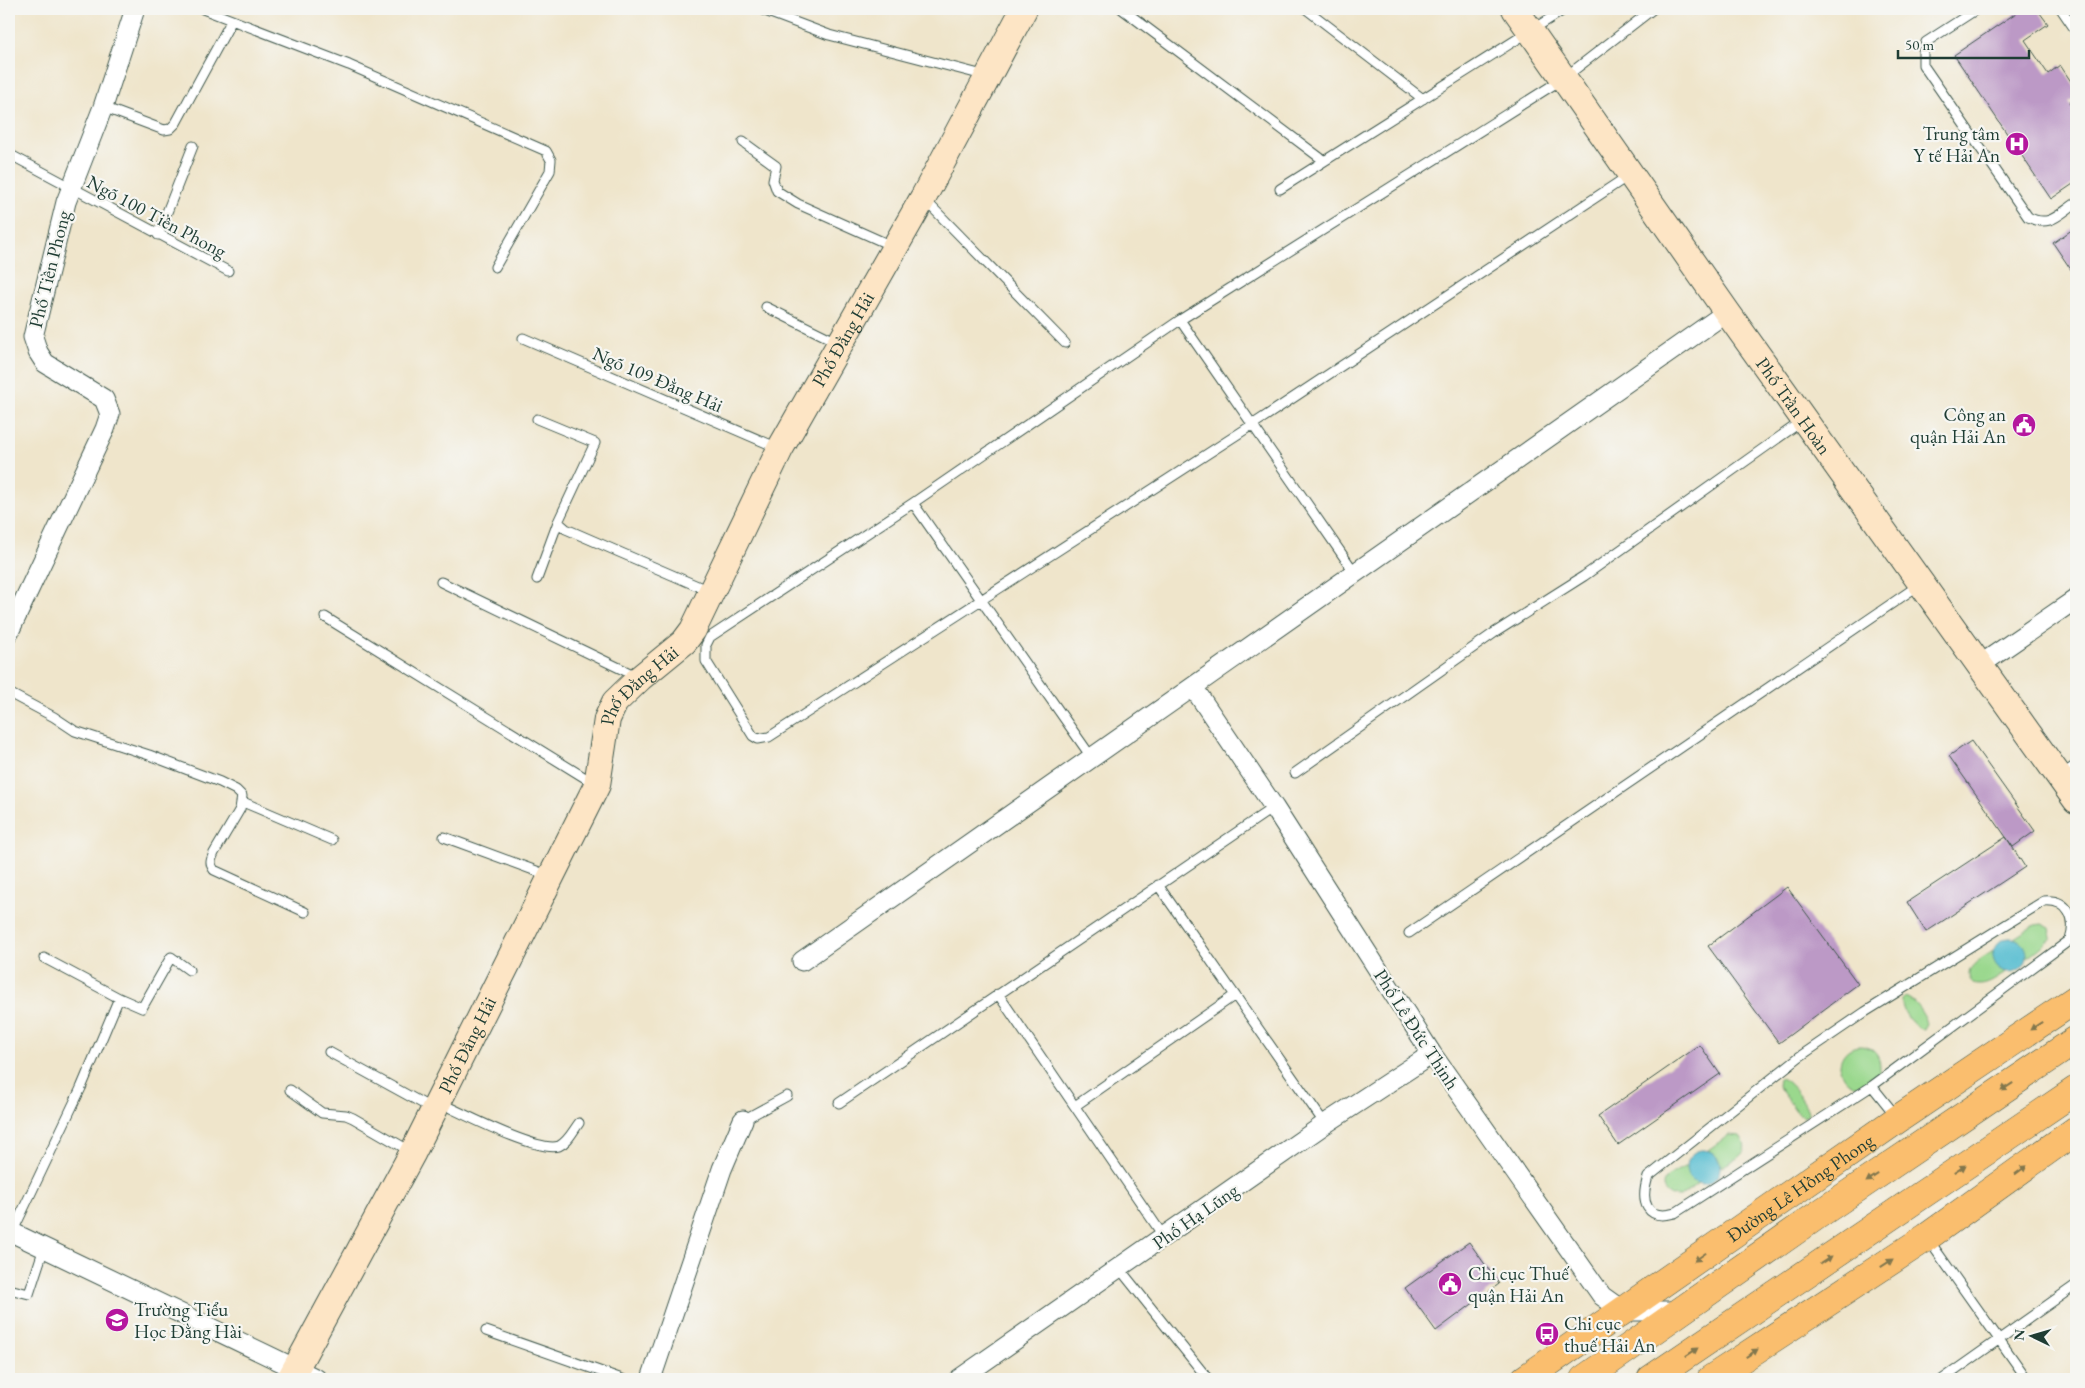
<svg xmlns="http://www.w3.org/2000/svg" width="2085" height="1388" font-family="'EB Garamond',serif">
<style>
.green{fill:#9ad88d;stroke:#5c8a60}
.water{fill:#53bcd0;stroke:#397c82}
.building{fill:#bc99c6}
.lines{fill:none;stroke-linecap:round;stroke-linejoin:round}
.lane-casing{stroke:#3e564b;stroke-width:11}
.street-casing{stroke:#3e564b;stroke-width:21}
.secondary-casing{stroke:#3e564b;stroke-width:28}
.primary-casing{stroke:#3e564b;stroke-width:29}
.lane{stroke:#fff;stroke-width:9}
.street{stroke:#fff;stroke-width:19}
.secondary{stroke:#fde5c5;stroke-width:26}
.primary{stroke:#fabe6e;stroke-width:28}
.oneway{fill:#82774e}
.labels{text-anchor:middle;stroke-width:4.5;stroke-linejoin:round;paint-order:stroke}
.poi-label{font-size:19px;fill:#1f3d34;stroke:#f6f6f2;text-anchor:start}
.street-label{font-size:19px;fill:#1f3d34;stroke:#f6f6f2}
</style>
<rect width="100%" height="100%" fill="#f6f6f2"/>
<filter id="ink" filterUnits="userSpaceOnUse"><feTurbulence type="fractalNoise" baseFrequency=".02" numOctaves="2"/><feDisplacementMap in="SourceGraphic" scale="10" xChannelSelector="R" yChannelSelector="G"/><feConvolveMatrix kernelMatrix="1 2 1 2 8 2 1 2 1" color-interpolation-filters="sRGB"/></filter>
<filter id="wash" filterUnits="userSpaceOnUse"><feTurbulence type="fractalNoise" baseFrequency=".0096" numOctaves="4" result="noise"/><feDisplacementMap in="SourceGraphic" scale="20" xChannelSelector="R" yChannelSelector="G"/><feGaussianBlur stdDeviation="1.12" result="paint"/><feColorMatrix in="noise" values="0 0 0 0 0 0 0 0 0 0 0 0 0 0 0 0 0 1.4 0 .05"/><feComposite in="paint" operator="in"/></filter>
<g filter="url(#wash)">
<rect width="100%" height="100%" fill="#efe5cb"/>
<path class="green" d="M2042,924l8,4 2,10 -27,22c2,-9 -2,-18 -11,-22l21,-13z
M1993,951v6l10,13 4,2c-11,7 -21,16 -34,12 -13,-16 9,-25 20,-33z
M1904,997c10,1 20,18 23,26l-3,7c-11,-2 -24,-20 -22,-31z
M1840 1066a20 20 0 1 1 40 0a20 20 0 1 1-40 0Z
M1779,1078c9,-1 30,28 29,36l-3,3 -6,-2 -21,-29z
M1729,1135l11,1c14,18 -7,24 -19,31 -1,-8 -6,-13 -13,-17z
M1686,1166c1,7 5,13 12,17l-18,14c-12,1 -24,-10 -12,-20 5,-5 13,-8 18,-11z"/>
<path class="water" d="M1993 955a17 17 0 1 1 34 0a17 17 0 1 1-34 0Z
M1686 1167a17 17 0 1 1 34 0a17 17 0 1 1-34 0Z"/>
<g id="blocks">
<path class="building" d="M2022,9h15l11,15 -23,16 23,34 12,-9 16,24v8l-7,5 7,10v70l-25,17 -97,-144z
M2076,227v50l-23,-34z
M1971,741l64,90 -22,16 -7,-10 19,30 -99,65 -19,-30 99,-65 -57,-81z
M1787,887l71,97 -79,59 -71,-97z
M1700,1045l20,29 -102,71 -20,-29z
M1469,1242l30,42 -63,47 -31,-43z"/>
</g>
</g>
<g filter="url(#ink)">
<use href="#blocks" fill-opacity="0" stroke="#3e564b" stroke-width="1"/>
<g class="lines">
<g class="lane-casing">
<path id="lane" d="M203,9l146,56 197,86 5,9 -1,11 -55,96
M760,9l69,26 158,41
M1122,9l201,151
M1306,9l117,90
M1977,9l-51,33 -3,10v13l105,152c21,11 30,-2 48,-14
M2061,9l15,22
M103,107l61,23 6,-1 6,-6 56,-103
M743,142l33,24 -3,14 4,11 21,13 94,42
M9,154l219,117
M1628,176l-376,249 -483,312 -11,2 -5,-3 -47,-75v-16l4,-8 203,-134 267,-183 384,-242 89,-69
M1280,189l285,-180
M925,200l140,143
M158,235l35,-89
M766,307l73,36
M1180,320l175,253
M523,338l255,110
M537,419l58,24 -37,79 8,7 143,62
M913,503l179,255
M537,579l21,-57
M441,582l195,94
M325,617l270,167
M9,693l45,24 21,14 74,24 71,27 16,8 6,6 -2,13 -26,44c-3,7 -5,10 0,17l91,42
M1295,773l199,-140 90,-57 218,-155
M2062,775l14,-10
M243,802l89,38
M444,837l106,39
M1158,885l167,239
M2044,901c24,-2 33,18 26,39l-198,146 -197,127c-29,8 -35,-11 -27,-36l151,-120 66,-45z
M1409,933l510,-348
M44,958l75,40
M998,994l166,243
M329,1052l102,56
M1872,1086l24,30
M290,1090l32,23 24,2 7,3 57,33
M440,1103c22,10 98,50 119,43 9,-4 14,-15 20,-23
M839,1103l435,-296
M1075,1106l160,-111
M743,1120l44,-24
M12,1233l69,-145 38,-90 23,10 29,-51 18,13
M1928,1239l99,140
M1119,1268l89,111
M9,1289l20,5 15,-46
M486,1331l136,48
M1943,1379l133,-94"/>
</g>
<g class="street-casing">
<path id="street" d="M9,632l96,-203 5,-15 -6,-15 -59,-36 -7,-11 -5,-15 33,-135 37,-95 32,-98
M1980,665l96,-66
M1193,687l81,120 158,247 170,242 21,15h58
M802,961l925,-649
M9,1231l308,148
M651,1379l71,-210 21,-49
M959,1379l366,-255 107,-70"/>
</g>
<g class="secondary-casing">
<g id="secondary">
<path id="s1" d="M1515,9l212,303 349,488"/>
<path id="s2" d="M290,1379l123,-227 184,-367 10,-66 8,-17 25,-24 44,-36 9,-12 87,-181 143,-251 101,-189"/>
</g>
</g>
<g class="primary-casing">
<g id="primary">
<path id="s3" d="M1525,1379l373,-260 178,-120"/>
<path d="M1584,1379l238,-167 254,-172"/>
<path d="M1651,1379l425,-289"/>
<path d="M1711,1379l216,-142 149,-107"/>
</g>
</g>
<use href="#lane" class="lane"/>
<use href="#street" class="street"/>
<use href="#secondary" class="secondary"/>
<use href="#primary" class="primary"/>
</g>
<defs><path id="oneway-solid" d="M-6-.8H1V-3.2L6.5 0L1 3.2V.8H-6Z" transform="scale(1.25)"/></defs>
<g class="oneway">
<use href="#oneway-solid" transform="translate(2036 1026) rotate(146)"/>
<use href="#oneway-solid" transform="translate(2007 1087) rotate(146)"/>
<use href="#oneway-solid" transform="translate(1960 1169) rotate(-34)"/>
<use href="#oneway-solid" transform="translate(2021 1170) rotate(-36)"/>
<use href="#oneway-solid" transform="translate(1872 1178) rotate(146)"/>
<use href="#oneway-solid" transform="translate(1700 1257) rotate(145)"/>
<use href="#oneway-solid" transform="translate(1826 1260) rotate(-34)"/>
<use href="#oneway-solid" transform="translate(1887 1263) rotate(-33)"/>
<use href="#oneway-solid" transform="translate(1692 1352) rotate(-34)"/>
<use href="#oneway-solid" transform="translate(1752 1353) rotate(-33)"/>
</g>
</g>
<defs>
<g id="hospital-disc" transform="scale(1.25)"><circle r="9.5" fill="#b5179e" stroke="#f6f6f2"/><path d="M-5-5h3v3.5h4V-5h3V5h-3V1.5h-4V5h-3Z" fill="#fff"/></g>
<g id="civic-disc" transform="scale(1.25)"><circle r="9.5" fill="#b5179e" stroke="#f6f6f2"/><path d="M-.6-6.5H3V-4.5H.6V-3L4-1V1h2V6H-6V1h2V-1L-.6-3ZM-1.2 2.5V6h2.4V2.5Z" fill="#fff"/></g>
<g id="school-disc" transform="scale(1.25)"><circle r="9.5" fill="#b5179e" stroke="#f6f6f2"/><path d="M0-5L7-2L0 1L-7-2ZM-4 1L0 2.5L4 1V4Q0 6-4 4Z" fill="#fff"/></g>
<g id="bus-disc" transform="scale(1.25)"><circle r="9.5" fill="#b5179e" stroke="#f6f6f2"/><path d="M-5-6H5V4H4V6H2V4H-2V6H-4V4H-5ZM-3.5-4V0h7V-4ZM-3.5 1.2v1.5H-2V1.2ZM2 1.2v1.5H3.5V1.2Z" fill="#fff"/></g>
</defs>
<g fill-rule="evenodd">
<use href="#hospital-disc" x="2017" y="144"/>
<use href="#civic-disc" x="2024" y="425"/>
<use href="#civic-disc" x="1450" y="1284"/>
<use href="#school-disc" x="117" y="1320"/>
<use href="#bus-disc" x="1547" y="1334"/>
</g>
<g class="labels">
<g class="poi-label">
<text x="2000" y="140" text-anchor="end">Trung tâm<tspan x="2000" dy="22">Y tế Hải An</tspan></text>
<text x="2006" y="421" text-anchor="end">Công an<tspan x="2006" dy="22">quận Hải An</tspan></text>
<text x="1468" y="1280">Chi cục Thuế<tspan x="1468" dy="22">quận Hải An</tspan></text>
<text x="134" y="1316">Trường Tiểu<tspan x="134" dy="22">Học Đằng Hài</tspan></text>
<text x="1564" y="1330">Chi cục<tspan x="1564" dy="22">thuế Hải An</tspan></text>
</g>
<g class="street-label">
<text transform="translate(157 216) rotate(28)" y="7">Ngõ 100 Tiền Phong</text>
<text transform="translate(49 269) rotate(-76)" y="7">Phố Tiền Phong</text>
<text dy="7" stroke="none"><textPath href="#s2" startOffset="1188">Phố Đằng Hải</textPath></text>
<text transform="translate(658 379) rotate(23)" y="7">Ngõ 109 Đằng Hải</text>
<text dy="7" stroke="none"><textPath href="#s1" startOffset="485">Phố Trần Hoàn</textPath></text>
<text dy="7" stroke="none"><textPath href="#s2" startOffset="782">Phố Đằng Hải</textPath></text>
<text transform="translate(1417 1029) rotate(57)" y="7">Phố Lê Đức Thịnh</text>
<text dy="7" stroke="none"><textPath href="#s2" startOffset="378">Phố Đằng Hải</textPath></text>
<text dy="7" stroke="none"><textPath href="#s3" startOffset="335">Đường Lê Hồng Phong</textPath></text>
<text transform="translate(1195 1216) rotate(-35)" y="7">Phố Hạ Lũng</text>
</g>
</g>
<rect width="2085" height="1388" fill="none" stroke="#f6f6f2" stroke-width="30"/>
<g transform="translate(2032 1336) rotate(275)" stroke="#f6f6f2" stroke-width="4" paint-order="stroke">
<path d="M0-4L9 19L0 12L-9 19Z" fill="#1f3d34"/>
<text y="-8" font-size="14" font-weight="bold" text-anchor="middle" fill="#1f3d34">N</text>
</g>
<path d="M1898 50v8h131v-8" fill="none" stroke="#1f3d34" stroke-width="2.5"/>
<text x="1905" y="50" font-size="15" fill="#1f3d34" stroke="#f6f6f2" stroke-width="4" paint-order="stroke">50 m</text>
</svg>
